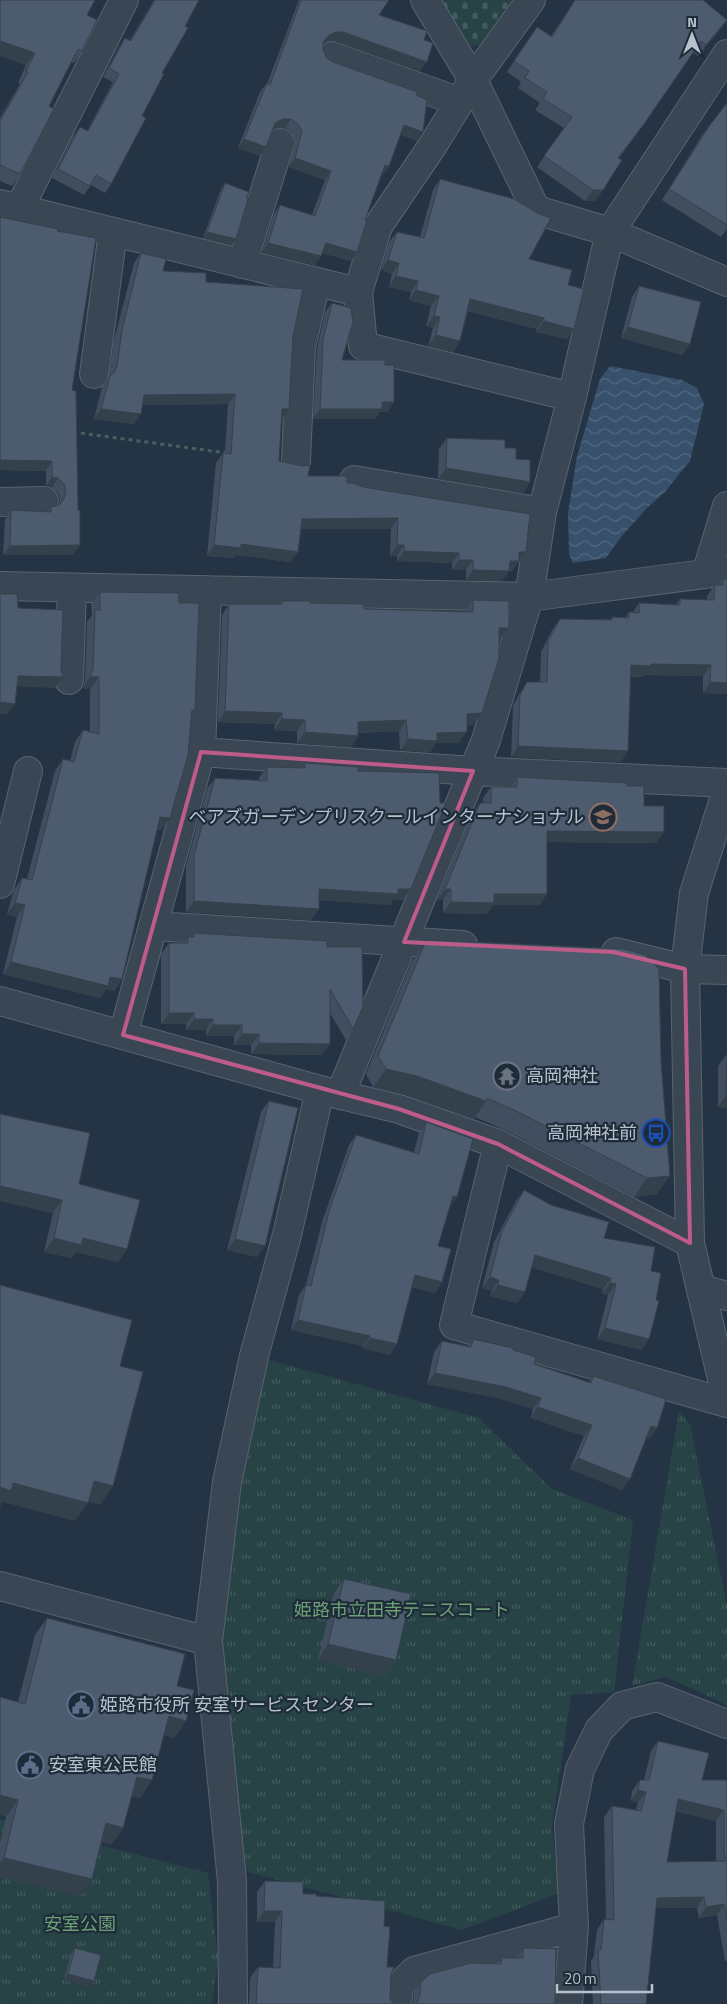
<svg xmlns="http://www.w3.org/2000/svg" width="727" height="2004" font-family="'Titillium Web','Noto Sans JP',sans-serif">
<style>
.grass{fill:url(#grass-tufts)}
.cemetery{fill:url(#cemetery-stones)}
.water{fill:url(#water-waves)}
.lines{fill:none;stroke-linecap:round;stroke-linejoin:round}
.minor-casing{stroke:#586471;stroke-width:30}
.tertiary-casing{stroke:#586471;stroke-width:30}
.path{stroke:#456061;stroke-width:3;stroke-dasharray:4 4;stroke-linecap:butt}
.minor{stroke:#3a4654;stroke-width:28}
.tertiary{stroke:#3a4654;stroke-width:28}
.wall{fill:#414e5f;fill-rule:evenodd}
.shaded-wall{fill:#35404d}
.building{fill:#4c5b6e;stroke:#35404d;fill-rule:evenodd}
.marked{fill:none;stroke:#be5c89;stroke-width:4;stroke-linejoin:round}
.labels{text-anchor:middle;stroke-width:4.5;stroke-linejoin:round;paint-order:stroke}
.poi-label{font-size:18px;fill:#b7c1cd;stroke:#1e2b39;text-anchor:start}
.park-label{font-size:18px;fill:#6ca075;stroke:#1e2b39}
</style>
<defs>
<pattern id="grass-tufts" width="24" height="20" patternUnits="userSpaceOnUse" patternTransform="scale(1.25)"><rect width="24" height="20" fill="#274345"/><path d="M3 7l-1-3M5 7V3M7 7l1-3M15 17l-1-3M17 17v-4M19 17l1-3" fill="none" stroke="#445c5f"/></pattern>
<pattern id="cemetery-stones" width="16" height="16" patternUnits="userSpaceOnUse" patternTransform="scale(1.25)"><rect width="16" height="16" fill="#274345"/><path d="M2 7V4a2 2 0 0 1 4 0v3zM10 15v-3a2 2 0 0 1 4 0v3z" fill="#445c5f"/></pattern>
<pattern id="water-waves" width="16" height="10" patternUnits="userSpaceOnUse" patternTransform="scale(1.25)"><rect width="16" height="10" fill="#37516c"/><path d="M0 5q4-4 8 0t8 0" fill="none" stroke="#526880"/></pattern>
</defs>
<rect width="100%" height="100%" fill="#253444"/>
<path class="grass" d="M254,1356l225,62 73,71 81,31 -19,172 -43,3 -19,132 7,66 -97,37 -232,-63 -22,-226z
M679,1411l11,13 37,182v99l-61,-28 -34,9z
M0,1819l208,54 10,87 -6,44h-212z"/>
<path class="cemetery" d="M441,0h75l-34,45 -15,1z"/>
<path class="water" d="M610,366l72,14 15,8 7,16 -14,57 -25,31 -18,16 -26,29 -15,21 -33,5 -4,-9 -1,-41 9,-57 23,-77z"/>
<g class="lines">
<g class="minor-casing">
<path id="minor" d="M425,0l48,80 63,130 74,22 117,50
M531,0l-58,80 -40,65 -55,81 -20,66 5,54 209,51
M332,56l128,46
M0,204l358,88
M19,209l105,-209
M242,264l38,-121
M94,374l19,-142
M296,461l5,-114 15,-65
M354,480l188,32
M0,502l44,-1
M706,574l21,-68
M0,586l529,11 198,-26
M69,680l3,-92
M201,752l272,19 254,12
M0,884l28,-113
M153,926l310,19
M616,952l69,17 42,1
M123,1035l78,-283 6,-162
M340,1095l146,-355 43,-143 13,-85 30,-115 38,-165 117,-178
M498,1144l-44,181 273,78
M701,1289l26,7
M233,2004l-1,-123 -24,-240 19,-159 27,-126 33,-121 33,-145
M397,2004l2,-18 15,-15 160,-44
M568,2004l6,-77 -5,-103 11,-55 19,-39 23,-24 35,-9 70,27"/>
</g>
<g class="tertiary-casing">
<path id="tertiary" d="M727,790l-33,103 -9,76 5,274 37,157
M0,1001l320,89 79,19 99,35 192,99
M0,1586l208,55"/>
</g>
<path class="path" d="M73,432l154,21"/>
<use href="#minor" class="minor"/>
<use href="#tertiary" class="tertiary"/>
</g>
<path class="wall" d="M154,0h45l-37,73 -51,111 -6,9 -14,-8 -7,10 -32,-17 21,-42 7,-9 7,4 26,-49 -10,-5 16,-30 6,-9 5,2z
M299,0h90l-10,15 45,25 -4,31 -83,-30h-8l-6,3v6l4,8 6,4 83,33 1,46 -17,-7 -11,32 -6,9h-2l-16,45 -8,32 -6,9 -28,-8 -8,12 -53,-13 12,-38 6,-9 32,10 13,-35 -36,-13 6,-27 -3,-7 -7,-5h-8l-4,2 -13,26 -22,-8 22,-56 7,-9v1z
M575,0h128l16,31 -21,25 -5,-4 -56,82 -18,24 -16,32 -8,11h-10l-48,-34 27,-39 -29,-18 5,-7 -22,-15 3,-6 -14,-10 22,-34 22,-2z
M87,15l-5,36 -8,12 -3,-1 -22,44 -29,68 -8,12 -12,-5v-63l20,-34 -2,-1 8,-18 -26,-9z
M727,103v126l-6,8 -59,-37 40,-65z
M440,179l89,80 39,26 6,44 -7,10 -31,-7 1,-3 -69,-18 -8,30 -7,11 -25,-6 5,-18 -7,-2 5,-20 -22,-6 2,-8 -22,-5 3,-13 -11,-4 8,-28 8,-10 23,5 13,-47z
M225,183l21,15 -14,47 -29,-7 18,-49z
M0,217l57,14 15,159 1,165h-70l2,-35 6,-10 37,2 3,-5 8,-2 1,-5 -2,-7 -6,-5 -6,-2v-15l-46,-1z
M141,253l22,18 43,11 87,54 -11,83h-1l-2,42 29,15 39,7 171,79 -6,9h-3l-7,10 -36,-1v-10h-14v-7l-55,-2v-5h-7l1,-27h-90l-3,23 -8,10 -54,-7 -2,3 -27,-2 9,-93 7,-10h2l3,-49 -85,1 -9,19 -40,-5 8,-32 7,-11 5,-36 20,-77z
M639,286l43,69 -61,-17 11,-41z
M332,303l10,57 52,42 -7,10h-7l-5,7h-62l4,-70 8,-37z
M447,438l58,10 11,11 14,23 -7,11 -85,-14 1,-30z
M723,579l4,115 -24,-1v-17l-58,-1 -2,2h-12l-10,85 -110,-5 2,-51 7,-13 7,-11h13l1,-30 11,-22 8,-11h51l1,-2 13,1 4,-6h4l6,-9 37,2 4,-6 27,1v-4l8,-11h3z
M100,592l79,11 13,111 -22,104 -9,12h-4l-35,149 -8,12 -8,-2 -6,9 -97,-24 14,-57 -10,-3 7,-24 8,-12 5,1 28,-108 8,-12 7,2 5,-19 8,-12 7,2v-43l-8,-1 3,-7 2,-59 5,-7 -1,-11z
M473,600l35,28 -8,11h-1l-25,85 -7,1 -8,18h-23l-6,9 -30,-2 -1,-19 -41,2v3l-7,11 -54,-4v-12l-23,-1 1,-6 -57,-2 4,-107 7,-11h52l1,-3 28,2 54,6 101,3z
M305,763l53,8 45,129h-10l-3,5 -71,-5 -8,20 -125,-8v-46l21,-77 8,-11 44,3v-3l8,-11 35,1z
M517,777l110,9 17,20 12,37 -109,-1 -7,63h-47l-7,9 -43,-1v-13h-6l35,-86 8,-11h3v-5l8,-11h20z
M194,933l133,14 26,82 -7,11 -16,-27 -8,42 -71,-1v-9h-17v-9h-28v-6h-20v-6h-25v-70l8,-11h15l4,-6h3z
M425,943l199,6 33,245 -23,3 -129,-67 -30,-13 -1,2 -70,-25 -31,-7 -7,-13 46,-113z
M727,1054v54l-9,-1v-41z
M269,1101l-12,156 -30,-7 34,-138z
M426,1122l24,84 -12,40 4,36 -7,11 -23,-6 -22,68 -27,-7v-2l-72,-16 8,-35 7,-10 16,-63 27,-77 7,-10 58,17 5,-19z
M79,1184l48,65 -9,13 -42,-10 -4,6 -28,-6 9,-39 -53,-12z
M524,1190l80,48 47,33 -9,79 -45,-11 11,-44 -6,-1 1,-5 -72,-22 -6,25 -8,11 -27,-7 2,-5 -10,-3 12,-46 22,-41z
M473,1339l40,11 21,14 55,18 4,-6 64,52 -8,11 -3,-1 -24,52 -52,-21 14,-33 -53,-18 2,-9 -35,-11 -71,-14 7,-32 8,-11 26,5z
M344,1579l52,81 -11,16 -67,-16 15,-65z
M47,1618l130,68 9,35 -12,17 -10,-3 -12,45 -12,18 -8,-2 -9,32 -12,17 -9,-3 -22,54 -80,-19v-34l6,-26 12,-115 17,-67z
M658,1741l44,39h25v181h-2l-8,-46 -18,3 -2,-10h-41l-10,96h-53l-2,-43 3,-5 3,-26 7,-11 2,1 -2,-103 8,-11 24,4 2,-8 -7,-1 1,-10 8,-11h4l7,-29zM675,1811l41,10v40l-49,1z
M265,1881l38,13 13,2 68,30 3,41 4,7 -1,25 4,5h-145l1,-26 8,-11 15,1 2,-46h-18v-30z
M75,1948l15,39 -26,-7 7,-26z
M523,1949l32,55h-142l1,-11 7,-11 76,-18 5,-6h14z"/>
<path class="shaded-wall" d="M727,20l-8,11 -21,25 8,-11z
M335,32h8l84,30 -7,9 -83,-30h-8l-7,3 6,-8z
M0,41l35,12 -9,12 -26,-9z
M283,119h8l-6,9h-8l-8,4 6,-9z
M644,124l-7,10 -26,34 7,-10z
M404,125l19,7 -6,9 -19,-8z
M244,139l22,8 -6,9 -22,-8z
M295,158l36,13 -6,9 -36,-13z
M385,165l4,1 -6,9 -4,-1z
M593,190h10l-8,11h-10z
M207,232l29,7 -4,6 -29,-7z
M268,243l53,13 -6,9 -53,-13z
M326,243l31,9 -6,9 -31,-9z
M388,260l11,3 -7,11 -11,-4z
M396,276l22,5 -7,11 -22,-5z
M416,290l23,6 -8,10 -22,-6z
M470,299l74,19 -7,11 -74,-20z
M434,316l6,1 -7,11 -7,-2z
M544,321l30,8 -7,10 -31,-7z
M628,327l62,17 -8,11 -61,-17z
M436,335l24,6 -7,11 -25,-6z
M235,394l-7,10 -91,1 7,-10z
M382,402h12l-7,10h-7l-5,7h-62l7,-10z
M101,409l40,5 -7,10 -40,-5z
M282,409h7l-7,10h-7z
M0,460l52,1 -6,10 -46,-1z
M446,468l84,14 -7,11 -85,-14z
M52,477l6,1 -6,10 -6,-2z
M398,518l-7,11h-96l7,-10z
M241,544l57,8 -8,10 -54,-7 -2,3 -27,-2 7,-11z
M80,545l-7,10h-70l7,-9z
M397,545h7l-7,11h-7z
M404,551l55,2 -7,10 -55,-2z
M519,552h7l-14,19h-3l-7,10 -36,-1 7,-10 37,-9z
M459,560h14l-7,10h-14z
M499,628h9l-8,11h-9z
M651,664l60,1 -8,11 -58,-1 -2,2 -19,-1 7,-11z
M18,676l45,1 -8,11 -45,-2z
M90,677h9l-9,12 -8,-1z
M710,682l17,1v11l-24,-1z
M0,702l15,2 -8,10h-7z
M225,711l57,2 -7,11 -57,-2z
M482,713l-8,11 -15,1 8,-11z
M282,719l23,1 -8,11 -23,-1z
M406,720l-7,11 -48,2 7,-11z
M305,732l53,4 -7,11 -54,-4z
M467,732l-8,11h-23l-6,9 -30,-2 8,-11 29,-6z
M518,746l110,5 -7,11 -110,-5z
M160,817l10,1 -9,12 -10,-1z
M547,831l117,1 -8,11 -116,-1z
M319,889h92l-8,11h-10l-3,5 -78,-5z
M445,889h6l-8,11h-6z
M494,894h53l-7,11h-47l-7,9 -43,-1 8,-11z
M194,901l125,8 -8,11 -125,-8z
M15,903l10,2 -8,12 -10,-3z
M11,962l99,15 12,2 -8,12 -8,-2 -6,9 -97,-24z
M169,1013h25l-8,11h-25z
M194,1019h19l-7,11h-20z
M213,1025h29l-8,11h-28z
M242,1034h17l-8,11h-17z
M259,1043l71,1 -8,11 -71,-1z
M386,1069l31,7 69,25 -12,18 -70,-25 -31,-7z
M726,1095h1v13l-9,-1z
M670,1176l-13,18 -23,3 13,-19z
M0,1186l62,14 -9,13 -53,-12z
M453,1196l4,1 -7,10z
M54,1238h29l44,11 -9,13 -42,-10 -4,6 -28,-6z
M235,1239l30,7 -8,11 -30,-7z
M535,1255l76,23 -8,11 -76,-23z
M415,1275l27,7 -7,11 -27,-8z
M490,1277l9,3 -7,11 -10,-3z
M610,1283l6,1 -8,11 -6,-1z
M498,1285l27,7 -8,11 -27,-7z
M298,1320l72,16 -7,10 -72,-16z
M605,1328l44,11 -7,11 -45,-11z
M370,1338l27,6 -7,11 -27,-7z
M435,1373l71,14 35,11 -8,11 -35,-11 -71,-14z
M538,1407l54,18 -8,11 -53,-18z
M651,1426l6,2 -8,11 -6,-2z
M578,1458l52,21 -8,11 -52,-21z
M94,1481l19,5 -13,19 -19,-5z
M13,1483l75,20 -13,18 -72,-19 -3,5v-20z
M328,1644l68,16 -11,16 -67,-16z
M169,1716l17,5 -12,17 -17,-5z
M137,1777l15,3 -12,18 -15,-4z
M638,1790l8,2 -8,10 -7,-1z
M0,1795l18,5 -12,17 -6,-2z
M678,1799l46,11 -8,11 -46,-11z
M106,1823l17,5 -12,17 -17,-5z
M4,1858l88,21 -12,17 -80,-19v-14z
M704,1897l-7,11h-47l7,-10z
M724,1904l-7,11 -18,3 7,-11z
M264,1911h18l-7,11h-18z
M68,1974l26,7 -4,6 -26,-7z"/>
<path class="building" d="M0,0h95l-8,15 10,5 -15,31 -4,-2 -29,57 5,3 -34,65 -20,-9v-44l28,-49 -2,-1 9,-18 -35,-12z
M155,0h44l-14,26 3,2 -26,45 2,1 -22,42 4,2 -35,66 -15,-9 -6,11 -32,-17 22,-42 8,4 31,-57 -10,-6 16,-30 6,3z
M301,0h88l-10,15 48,16 -3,9 9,3 -6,19 -84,-30h-8l-7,4 -5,6v8l4,8 6,4 84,30 -1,3 11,5 -4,32 -19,-7 -15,41 -4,-1 -20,55h2l-10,32 -31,-9 -5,13 -53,-13 12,-38 35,11 16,-45 -36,-13 7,-27 -4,-7 -7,-5h-8l-8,4 -9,24 -22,-8 23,-56 3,2z
M575,0h128l24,20 -21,25 -5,-4 -57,83 -26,34 4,2 -19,30h-10l-49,-34 28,-39 -29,-18 4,-7 -22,-14 4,-7 -15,-10 23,-34 15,10z
M727,103v122l-58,-36 41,-64z
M440,179l74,20 25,15 12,4 -22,41 43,11 -4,15 16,4 -10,40 -30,-8v-3l-74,-19 -10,42 -24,-6 4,-18 -6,-1 5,-20 -23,-6 2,-9 -22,-5 3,-13 -11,-3 9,-28 27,6z
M225,183l24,9 -3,6 2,1 -12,40 -29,-7z
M0,217l58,12 -1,2 39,7 -24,152 4,1 2,119h2v35l-70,1 1,-36 40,2v-5l8,-2 5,-6 2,-8 -2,-7 -6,-6 -6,-1v-16l-52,-1z
M141,253l25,6 -3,12 43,2v9l97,7 -10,47 -4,73h-7l-3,52 23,5 8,-1 -2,11h39v7h6l10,4 167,27 -4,38h-7v9h-9l-1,10 -36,-1v-10h-14v-7l-55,-2v-6h-7l1,-27 -96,1 -4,33 -57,-8v4l-27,-3 9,-92 8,1 4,-60 -91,1 -3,19 -40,-5 9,-33 4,-3 3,-7 5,-36z
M639,286l62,16 -11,42 -62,-17z
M332,303l19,5 2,14 -11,38h43v5h9v37h-12v7h-62l3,-69z
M447,438l58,2v8h11v11l14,1v22l-84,-14z
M723,579h4v104l-17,-1 1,-17 -60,-1v2l-20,-1 -3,86 -110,-5 2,-51 7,-13h20l1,-41 12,-22 52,1v-3l17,1v-6l10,1v-10l41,2v-6l34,1 1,-15h8z
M100,592l79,1v10h20l-4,107h-3l-4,45 -18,63 -10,-1 -38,162 -12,-2 -2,9 -97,-24 14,-57 -10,-2 7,-25 10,2 31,-121 11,3 9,-32 16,4v-57h-9l3,-8 2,-59h5z
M0,594h17l1,14 45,2 -2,59 2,8 -45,-1 -3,28 -15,-2z
M473,600l36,1v23l-1,4h-9v30l-17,55 -15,1v18l-30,1v8l-29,-2 -2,-19 -48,2v14l-53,-4v-12l-23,-1v-6l-57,-2 4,-107h53v-3h28v2l54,1v5l109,3z
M305,763l53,4v4l81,2 1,30h6l-35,86h-13v5l-79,-5v20l-125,-8v-46l21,-77 52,3v-14l38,1z
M517,777l110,6v3h17v20h20v26l-117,-1v63h-53v9l-43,-1v-13h-6l35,-86h11v-16h26z
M194,933l133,8v6h35l1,60 -10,22 -23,-40v55l-71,-1v-9h-17v-9h-29v-6h-19v-6h-25v-70h19v-6h6z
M429,940l195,9 21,6 14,14 2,92 9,115 -23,2 -129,-66 -31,-14 -1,3 -69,-25 -31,-7 -8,-13 47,-113z
M727,1054v41h-1z
M269,1101l29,7 -33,138 -30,-7z
M0,1114l90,19 -11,51 61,16 -13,49 -44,-11 -2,7 -27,-7 8,-38 -62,-14z
M426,1122l47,17 -16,58 -4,-1 -15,50 13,3 -9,33 -27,-7 -18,69 -27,-6v-2l-72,-16 8,-35 5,1 18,-75 27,-76 63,19z
M524,1190l27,15 58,17 -5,16 51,9 -4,24 10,2 -5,27 3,1 -10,38 -44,-11 11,-44 -6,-1 1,-5 -76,-23 -10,37 -27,-7 1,-5 -9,-3 12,-46z
M0,1285l132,35 -12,46 23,6 -30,114 -19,-5 -6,22 -75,-20 -2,8 -11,-4z
M473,1339l40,9v2l23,7 -2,7 57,19 2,-7 73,23 -9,29 -6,-2 -21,53 -52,-21 14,-33 -54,-18 3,-9 -35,-11 -71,-14 7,-32 29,6z
M344,1579l67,15 -15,66 -68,-16z
M47,1618l138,36 -8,32 17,4 -8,31 -17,-5 -17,64 -15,-3 -14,51 -17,-5 -14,56 -88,-21 14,-58 -18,-5v-98l25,7z
M658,1741l51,12 -7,27h25v139l-3,-15 -18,3 -2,-10 -47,1 -11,106h-45l-3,-54h3l3,-31 10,1 -2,-114 29,5 5,-19 -8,-2 2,-10h9zM678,1799l46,11v41l2,10 -59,1z
M265,1881l38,1v12h13v2l69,5 -1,25 6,1 -3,40h7l-3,7 -1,25 4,5h-138l2,-37 22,1 2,-57h-18z
M75,1948l26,7 -7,26 -26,-7z
M525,1948l31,1 -1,55h-140l2,-1 3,-8 1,-13 9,-8 41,-11 30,1 1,-6h21v-9z"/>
<path class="marked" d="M201,752l272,19 -69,171 209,10 72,17 5,274 -192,-99 -99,-35 -276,-74z"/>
<defs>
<g id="school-ring" transform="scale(1.4375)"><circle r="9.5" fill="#1e2b39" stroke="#8d6e63" stroke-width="1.5"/><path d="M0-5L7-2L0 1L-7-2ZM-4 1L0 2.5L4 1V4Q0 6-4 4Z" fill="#8d6e63"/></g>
<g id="temple-ring" transform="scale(1.4375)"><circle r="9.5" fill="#1e2b39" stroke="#6b7280" stroke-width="1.5"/><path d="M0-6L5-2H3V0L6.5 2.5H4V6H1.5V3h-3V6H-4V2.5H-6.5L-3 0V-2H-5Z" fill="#6b7280"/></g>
<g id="bus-ring" transform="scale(1.4375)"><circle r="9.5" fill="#1e2b39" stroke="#1a4fb4" stroke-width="1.5"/><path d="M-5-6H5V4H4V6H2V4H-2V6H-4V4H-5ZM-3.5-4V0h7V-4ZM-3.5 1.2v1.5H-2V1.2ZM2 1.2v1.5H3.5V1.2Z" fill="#1a4fb4"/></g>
<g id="civic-ring" transform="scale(1.4375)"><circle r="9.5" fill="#1e2b39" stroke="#5c6f8a" stroke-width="1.5"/><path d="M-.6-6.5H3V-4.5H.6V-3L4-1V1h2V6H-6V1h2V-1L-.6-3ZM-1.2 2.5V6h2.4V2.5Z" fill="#5c6f8a"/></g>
</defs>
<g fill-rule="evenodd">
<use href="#school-ring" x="603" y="817"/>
<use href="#temple-ring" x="507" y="1076"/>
<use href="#bus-ring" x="656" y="1133"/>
<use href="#civic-ring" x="81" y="1705"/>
<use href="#civic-ring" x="30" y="1765"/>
</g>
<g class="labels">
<g class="poi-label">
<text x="584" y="823" text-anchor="end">ベアズガーデンプリスクールインターナショナル</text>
<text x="526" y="1082">高岡神社</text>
<text x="637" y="1139" text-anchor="end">高岡神社前</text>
<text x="100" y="1711">姫路市役所 安室サービスセンター</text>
<text x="49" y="1771">安室東公民館</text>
</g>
<g class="park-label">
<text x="402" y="1616">姫路市立田寺テニスコート</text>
<text x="80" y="1930">安室公園</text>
</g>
</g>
<g transform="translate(692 35)" stroke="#1e2b39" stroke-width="4" paint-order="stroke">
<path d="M0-4L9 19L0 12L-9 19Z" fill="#b7c1cd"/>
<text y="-8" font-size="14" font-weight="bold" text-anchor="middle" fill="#b7c1cd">N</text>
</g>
<path d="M557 1984v8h95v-8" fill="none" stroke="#b7c1cd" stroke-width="2.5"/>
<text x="564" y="1984" font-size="15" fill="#b7c1cd" stroke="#1e2b39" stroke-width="4" paint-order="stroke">20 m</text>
</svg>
